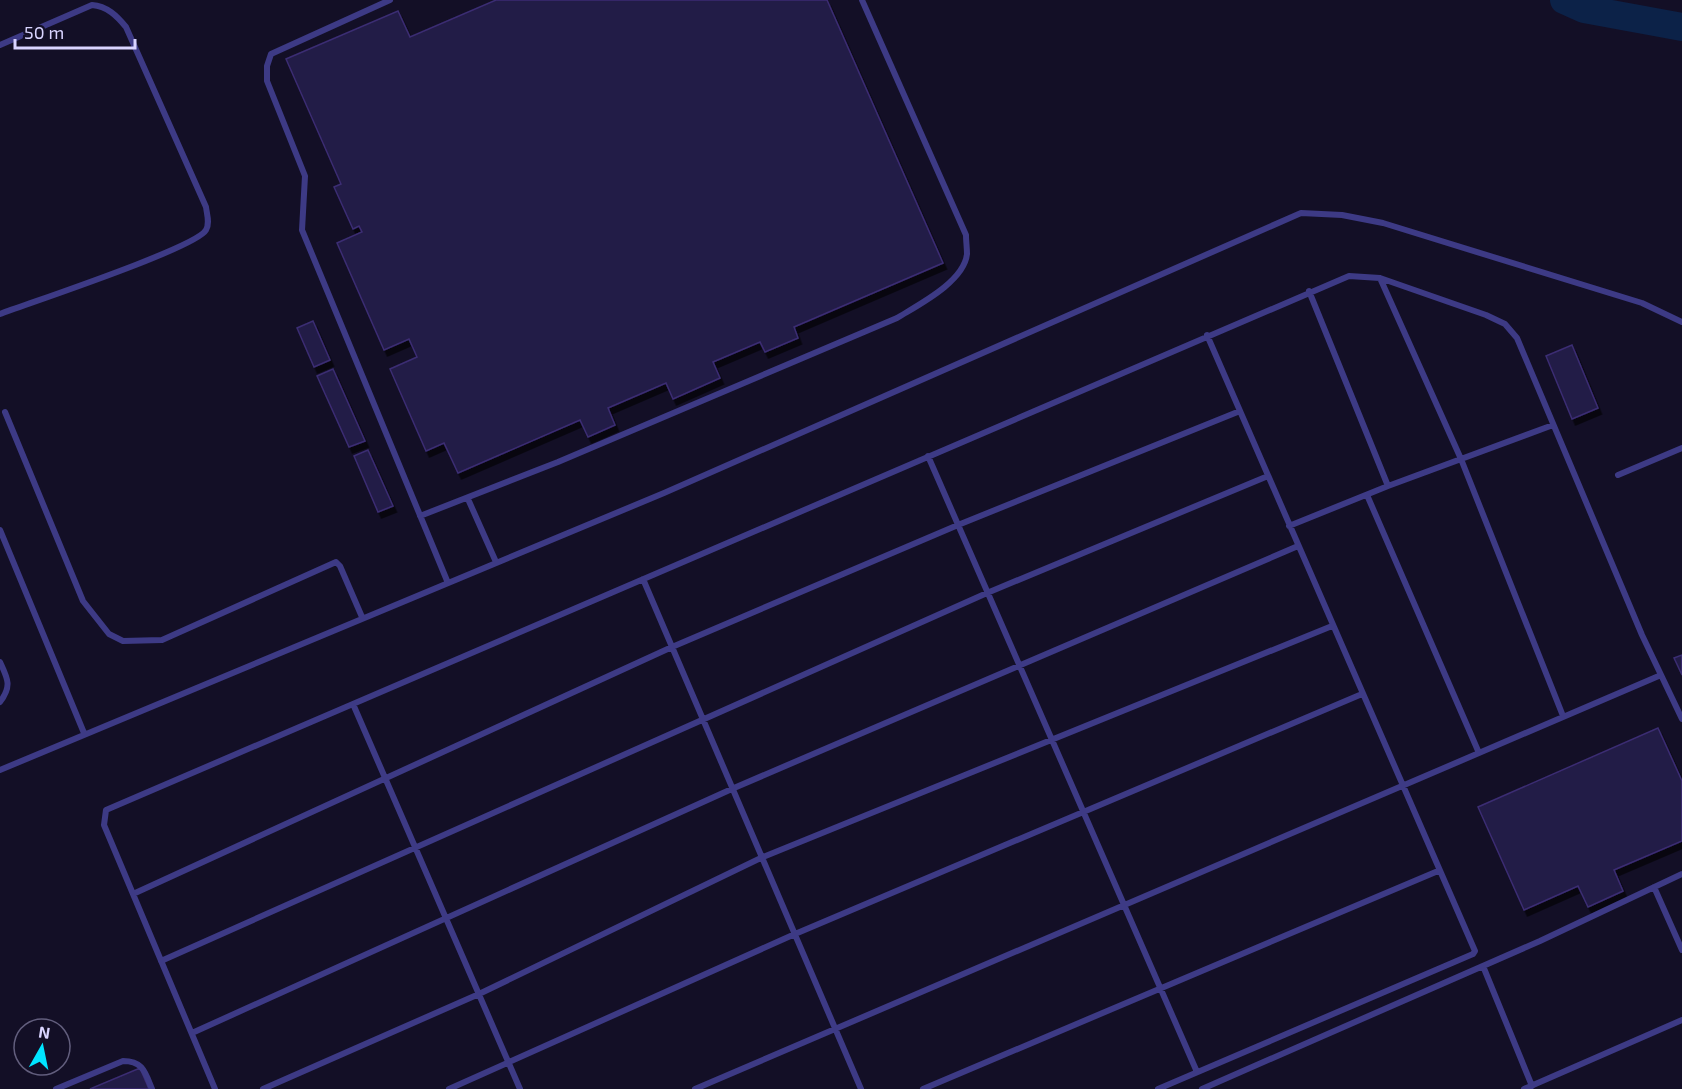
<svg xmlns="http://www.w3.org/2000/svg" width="1682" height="1089" font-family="'Exo 2',sans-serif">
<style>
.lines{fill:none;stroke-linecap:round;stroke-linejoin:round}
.river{stroke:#0c2248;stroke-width:28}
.building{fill:#241b47;stroke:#3b2d73;stroke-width:1.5;filter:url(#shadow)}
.lane{stroke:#3d3a85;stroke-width:6}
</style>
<defs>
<filter id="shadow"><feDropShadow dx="3.5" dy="6" stdDeviation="0" flood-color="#0009"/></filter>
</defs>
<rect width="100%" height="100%" fill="#130f26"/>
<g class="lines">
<path class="river" d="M1564,0l20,9 98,18"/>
</g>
<path class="building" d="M496,0h331l116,263 -149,64 4,11 -33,14 -5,-10 -47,20 7,16 -47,21 -7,-16 -58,25 7,17 -27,12 -8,-17 -122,53 -14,-30 -18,8 -36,-82 27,-12 -8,-18 -25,11 -47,-107 25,-11 -3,-6 -6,3 -19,-42 7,-3 -55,-125 112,-48 12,26z
M313,321l17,39 -16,7 -17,-39z
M1572,345l26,63 -26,11 -26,-63z
M333,369l32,72 -16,6 -32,-71z
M368,450l25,56 -15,6 -24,-56z
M1682,655v20l-8,-17z
M1658,728l24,53v60l-68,29 9,21 -35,16 -10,-21 -54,24 -46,-103z
M140,1068l9,21h-59z"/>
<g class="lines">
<path class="lane" d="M390,0l-119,54 -4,12v15l38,95 -3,54 146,353
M0,45l92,-40c15,1 25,11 34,22l80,180c1,8 4,16 0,23 -10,18 -177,73 -206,84
M1380,278l81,181 102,257
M5,412l78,189 26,33 14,7 39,-1 174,-78 4,4 22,51
M928,456l269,616
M1618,475l64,-27
M1388,486l165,-61
M1367,495l112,258
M468,499l28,63
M420,516l138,-54 339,-144c21,-13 67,-36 70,-64 0,-6 -1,-13 -1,-19l-104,-235
M1289,526l99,-40 -79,-195
M0,530l84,203
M643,579l218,510
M0,662c8,17 12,24 0,40
M353,704l167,385
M0,770l664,-277 637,-280 41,2 41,8 259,80 40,19
M1654,887l28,63
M133,894l539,-247 286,-122 282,-114
M161,961l826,-368 281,-117
M1483,966l49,120
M192,1033l542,-245 564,-242
M56,1089l67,-28c20,0 22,11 29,28
M215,1089l-111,-264 2,-15 1243,-534 31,2 106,37 19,9 12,14 125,297 40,84
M263,1089l216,-95 284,-137 569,-231
M449,1089l346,-155 567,-240
M695,1089l966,-414
M923,1089l515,-218
M1158,1089l315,-135 2,-3 -268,-616
M1202,1089l338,-148 142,-67
M1524,1089l158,-69"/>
</g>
<g transform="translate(42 1047) rotate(9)"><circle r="28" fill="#130f26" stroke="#625e7d" stroke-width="1.5"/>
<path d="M0-4.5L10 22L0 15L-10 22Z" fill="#00e5ff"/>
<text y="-9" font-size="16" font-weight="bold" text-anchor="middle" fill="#d9d4ff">N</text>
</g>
<path d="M15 39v9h120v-9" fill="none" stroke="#d9d4ff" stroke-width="3"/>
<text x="24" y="39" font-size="18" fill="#d9d4ff" stroke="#130f26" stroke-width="4.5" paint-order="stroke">50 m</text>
</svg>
